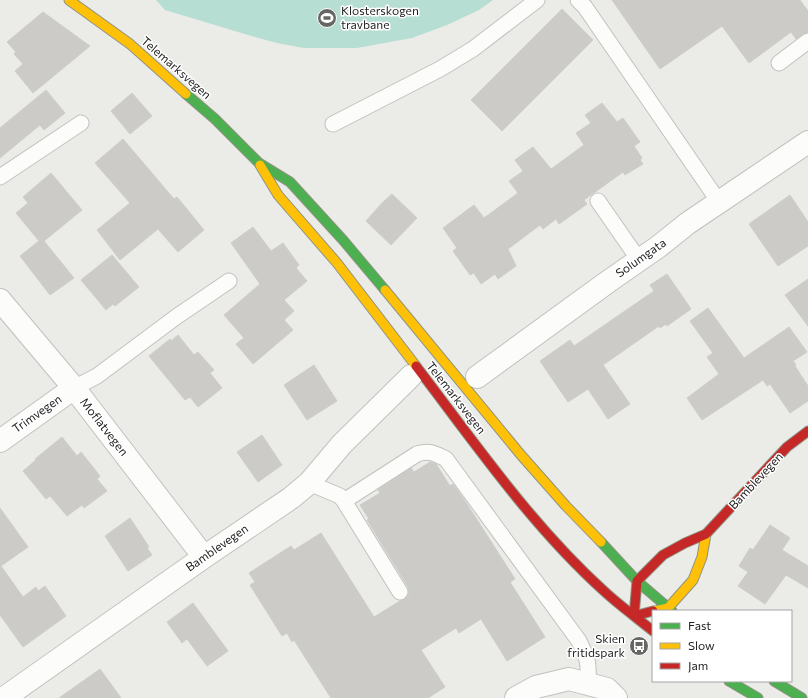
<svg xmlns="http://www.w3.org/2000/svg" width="808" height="698" font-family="Commissioner,sans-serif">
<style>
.pitch{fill:#b7ded3}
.building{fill:#cccbc8;stroke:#cecdc9}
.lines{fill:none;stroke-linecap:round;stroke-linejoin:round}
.lane-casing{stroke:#c1c1bf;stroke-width:17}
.street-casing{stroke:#c1c1bf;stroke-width:24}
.fast-casing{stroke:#8f9381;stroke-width:11}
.slow-casing{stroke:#8f9381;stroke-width:11}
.jam-casing{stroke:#8f9381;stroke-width:11}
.lane{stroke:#fcfcfb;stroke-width:15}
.street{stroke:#fcfcfb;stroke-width:22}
.fast{stroke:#4caf50;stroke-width:9}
.slow{stroke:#ffc107;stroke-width:9}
.jam{stroke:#c62828;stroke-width:9}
.labels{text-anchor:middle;stroke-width:3;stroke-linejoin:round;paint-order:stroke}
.poi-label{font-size:12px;fill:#1e1e1e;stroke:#fff;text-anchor:start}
.street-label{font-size:12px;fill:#1e1e1e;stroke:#fff}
</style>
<rect width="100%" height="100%" fill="#ebebe7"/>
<path class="pitch" d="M156,0h337l-14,10 -32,15 -35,13 -55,10h-53l-27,-5 -29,-8 -83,-25z"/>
<path class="building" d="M612,0h188l8,11v21l-5,2 -7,5 -5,-7 -42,31 -27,-37 -62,43z
M562,9l31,31 -91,91 -31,-31z
M43,12l47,34 -57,47 -18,-22 8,-7 -9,-10 2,-2 -9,-10z
M46,90l19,23 -21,17 -4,-5 -40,33v-30z
M132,93l20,23 -22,18 -19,-23z
M602,103l15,19 6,-4 17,24 -6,4 8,12 -2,2 3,4 -18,11 -2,-3 -39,28 3,4 -28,20 -3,-5 -13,10 -3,-4 -32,24 8,17 -18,13 -3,-5 -14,10 -7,-11 -4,2 -17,-24 4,-3 -14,-20 31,-23 10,13 34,-25 -9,-12 14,-10 -8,-11 18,-13 18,22 33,-24 -8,-12 15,-10 -6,-8z
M123,139l51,60 3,-2 27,33 -26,22 -20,-23 -38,31 -23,-30 33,-27 -35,-40z
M51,173l31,37 -38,31 30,37 -24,17 -30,-39 19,-15 -23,-28 12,-10 -5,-6z
M392,194l25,24 -26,27 -25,-24 16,-18z
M790,195l18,27v24l-30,20 -29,-42z
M253,227l18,24 12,-8 16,22 -3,3 11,13 -23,19 10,11 -10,9 9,10 -40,34 -17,-20 8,-6 -20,-23 36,-31 -29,-41z
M112,255l27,32 -24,19 -2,-2 -7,6 -25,-30z
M667,274l24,35 -24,17 -1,-2 -6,4 -1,-2 -56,39 27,39 -22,15 -20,-30 -20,13 -28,-41 30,-21 4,6 80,-55 -4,-6z
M808,279v47l-23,-31z
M708,308l36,50 45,-31 18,25 -14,9 3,4 -1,1 13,20v15l-18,12 -20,-29 -3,2 -4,-6 -61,40 -15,-22 32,-24 -12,-17 6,-4 -23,-32z
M178,335l16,20 4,-3 16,18 -4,3 12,15 -24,19 -8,-10 -5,3 -36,-44 21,-17 1,2z
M314,365l23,36 -30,19 -23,-35z
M262,435l20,30 -24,17 -21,-30z
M62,437l15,19 4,-4 19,24 -3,3 10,12 -23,17 -2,-3 -15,11 -17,-20 -4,3 -23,-28 13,-11 -1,-1z
M430,462l6,2 14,22 3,-2 14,20 48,75 -5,3 35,55 -38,24 -26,-42 -22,14 -3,-5 -35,22 24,37 -17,11h-97l-37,-58 -2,2 -5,-9 -5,3 -32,-51 5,-3 -6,-9 42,-27 3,4 27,-17 53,84 26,-16 5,-2 4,-4 -1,-8 -41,-67 2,-1 -9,-14 20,-12 -2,-3 33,-22 3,4z
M0,508l28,39 -27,19 22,31 13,-10 2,4 7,-5 21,30 -43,31 -23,-32z
M130,518l19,29 -2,1 5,7 -24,16 -23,-35z
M770,525l20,13 -8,12 26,16v22l-22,-13 -21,29 -27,-18 10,-14 -9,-6 11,-18 3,2z
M193,603l35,48 -21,15 -20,-27 -5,4 -15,-21z
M100,669l21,29h-62z"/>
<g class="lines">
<g class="lane-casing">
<path id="lane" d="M578,0l7,7 134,195
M779,63l29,-22
M333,124l107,-55 33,-20 64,-49
M0,177l81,-54
M598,201l41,59
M74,388l23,-12 79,-59 53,-36
M309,483l31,13 4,5 56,91
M344,501l73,-47c13,-4 17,-1 29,5l133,182c9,18 10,22 9,43"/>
</g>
<g class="street-casing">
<path id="street" d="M0,300l74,88 130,169
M477,377l132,-96 49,-34 30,-24 120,-81
M0,441l74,-53
M4,698l200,-141 87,-59 18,-15 33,-39 69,-68
M516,698l20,-11 33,-8 38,10 9,9"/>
</g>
<g class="fast-casing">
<path id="fast" d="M186,94l29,25 44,44 31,19 53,58 42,50
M601,542l36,39 35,30
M729,681l29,17
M774,681l28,17"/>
</g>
<g class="slow-casing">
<path id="slow" d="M69,0l61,44 56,50
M260,165l18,30 59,68 79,103
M385,290l136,165 45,51 35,36
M655,611l13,-3 25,-28 9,-23 4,-23"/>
</g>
<g class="jam-casing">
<path id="jam" d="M416,366c59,77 115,159 188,225 15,14 33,27 49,40
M653,611l-19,5 3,-35 26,-26 22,-12 21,-9 81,-87 21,-16"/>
</g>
<use href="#lane" class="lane"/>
<use href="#street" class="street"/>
<use href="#fast" class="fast"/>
<use href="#slow" class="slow"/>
<use href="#jam" class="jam"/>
</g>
<defs>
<g id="stadium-disc" transform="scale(1)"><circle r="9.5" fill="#666664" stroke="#fff"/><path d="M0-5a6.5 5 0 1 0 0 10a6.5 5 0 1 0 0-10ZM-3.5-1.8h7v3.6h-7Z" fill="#fff"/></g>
<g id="bus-disc" transform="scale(1)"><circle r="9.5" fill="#666664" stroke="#fff"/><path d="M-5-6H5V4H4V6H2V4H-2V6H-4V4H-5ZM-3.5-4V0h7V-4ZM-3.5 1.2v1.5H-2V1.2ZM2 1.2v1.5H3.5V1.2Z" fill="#fff"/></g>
</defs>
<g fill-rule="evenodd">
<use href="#stadium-disc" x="327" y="18"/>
<use href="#bus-disc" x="639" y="646"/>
</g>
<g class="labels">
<g class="poi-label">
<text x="341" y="15">Klosterskogen<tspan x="341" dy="14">travbane</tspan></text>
<text x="625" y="643" text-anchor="end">Skien<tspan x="625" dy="14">fritidspark</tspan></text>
</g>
<g class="street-label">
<text transform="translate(176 68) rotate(41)" y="4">Telemarksvegen</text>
<text transform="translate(641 258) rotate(-35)" y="4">Solumgata</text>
<text transform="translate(456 398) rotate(52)" y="4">Telemarksvegen</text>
<text transform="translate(37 414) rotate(-35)" y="4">Trimvegen</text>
<text transform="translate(104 427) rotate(52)" y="4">Moflatvegen</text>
<text transform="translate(756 481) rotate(-47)" y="4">Bamblevegen</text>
<text transform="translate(217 548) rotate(-35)" y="4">Bamblevegen</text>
</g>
</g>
<rect x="652" y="610" width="140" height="72" fill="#ffffff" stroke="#a5a5a5"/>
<rect x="660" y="623" width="20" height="6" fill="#4caf50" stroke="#a5a5a5"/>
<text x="688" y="630" font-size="12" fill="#1e1e1e">Fast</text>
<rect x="660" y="643" width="20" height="6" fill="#ffc107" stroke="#a5a5a5"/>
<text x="688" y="650" font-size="12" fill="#1e1e1e">Slow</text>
<rect x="660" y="663" width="20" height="6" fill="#c62828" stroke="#a5a5a5"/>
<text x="688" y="670" font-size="12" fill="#1e1e1e">Jam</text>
</svg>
